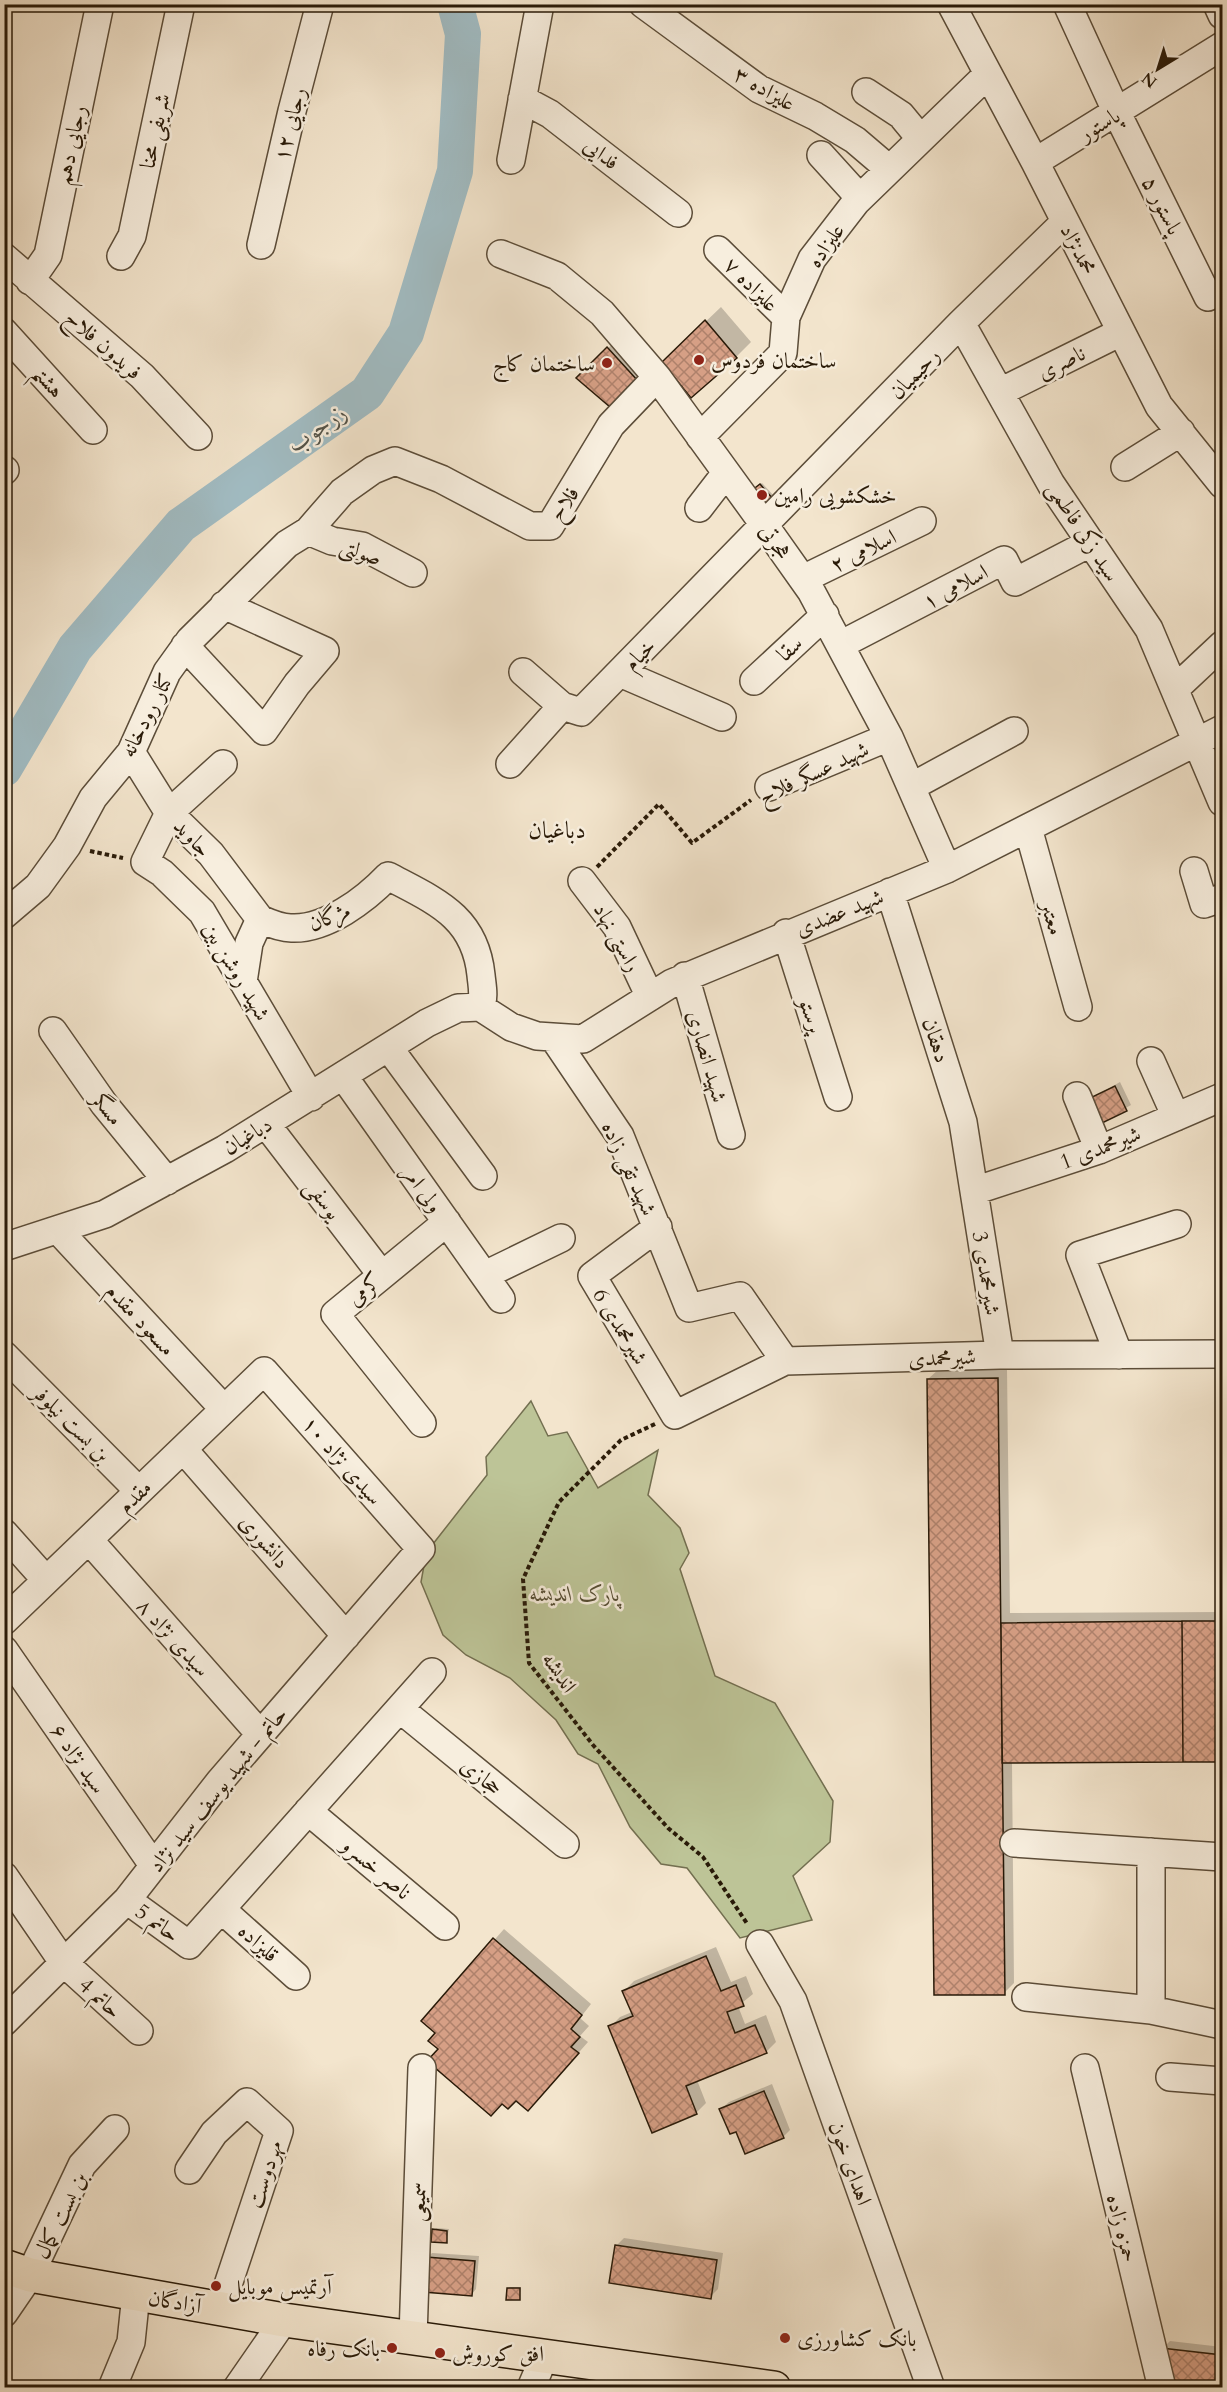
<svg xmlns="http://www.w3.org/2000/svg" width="1227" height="2392" font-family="Cardo,Amiri,serif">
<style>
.green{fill:#bdc497;stroke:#736f50;stroke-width:1.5}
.shadow{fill:#0003}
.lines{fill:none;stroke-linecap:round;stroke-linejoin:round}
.river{stroke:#a1bcc3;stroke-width:36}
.building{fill:url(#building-cross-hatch);stroke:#291a08;stroke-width:1.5}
.minor-casing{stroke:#5c4d39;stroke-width:30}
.major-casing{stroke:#291a08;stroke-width:36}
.path{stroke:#291a08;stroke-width:4;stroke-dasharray:4.5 3;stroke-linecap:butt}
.minor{stroke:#f7eede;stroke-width:27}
.major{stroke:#f3e5cd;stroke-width:33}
.poi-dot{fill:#8f2418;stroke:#f7eede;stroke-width:2}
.labels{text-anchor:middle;stroke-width:5;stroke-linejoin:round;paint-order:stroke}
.street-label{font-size:22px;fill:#291a08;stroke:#f7eede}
.poi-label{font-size:22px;fill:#291a08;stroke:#f7eede;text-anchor:start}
.park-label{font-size:22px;font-style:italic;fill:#554d33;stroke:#f7eede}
.water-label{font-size:24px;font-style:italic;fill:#535349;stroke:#f7eede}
.neighbourhood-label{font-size:24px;fill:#291a08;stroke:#f7eede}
</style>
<defs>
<pattern id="building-cross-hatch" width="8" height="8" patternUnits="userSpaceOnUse" patternTransform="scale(1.5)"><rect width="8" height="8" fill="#d69f85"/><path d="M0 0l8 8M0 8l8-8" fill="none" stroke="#ae816b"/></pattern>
</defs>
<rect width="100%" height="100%" fill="#f3e5cd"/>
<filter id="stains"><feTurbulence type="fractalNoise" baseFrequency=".00333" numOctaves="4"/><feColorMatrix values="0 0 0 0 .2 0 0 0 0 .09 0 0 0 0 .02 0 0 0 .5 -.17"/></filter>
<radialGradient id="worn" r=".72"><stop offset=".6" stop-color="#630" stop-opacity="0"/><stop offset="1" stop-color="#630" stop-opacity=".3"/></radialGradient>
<path class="green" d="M531,1401l17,35 19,-4 31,56 60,-38 -10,45 32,33 9,25 -9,16 35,107 60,27 58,98 -3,41 -37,34 19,44 -72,18 -53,-70 -26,-4 -31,-37 -32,-63 -20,-10 -22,-34 -46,-42 -44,-23 -23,-20 -22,-53 4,-22 8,-16 54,-69 -1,-18z"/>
<path class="shadow" d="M721,307l30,35 -15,15 -57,-10z
M623,333l29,32 -15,15 -58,-2z
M762,483l12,13 -9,8 -12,-13z
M1120,1082l11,23 -28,16 -11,-23z
M939,1369h68l3,244 212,-1v148l-210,2 2,221 -10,10 -76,-614z
M504,1929l87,75 -11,14 9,8 -9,10 8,6 -50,57h-22l-76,-50 -3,-16 -14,-12z
M716,1947l15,35 15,-6 7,18 -15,12 7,18 21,-9 10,27 -10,10 -69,28 9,23 -10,10 -86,-86 10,-10 12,-5 -8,-21 10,-10z
M772,2084l18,46 -7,7 -46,-7 -16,-21 8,-7z
M436,2228l13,1 -3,13 -12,-12z
M624,2238l99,15 -5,36 -8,8 -94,-51z
M432,2253l47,3 -3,33 -4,5 -45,-36z
M510,2287h11l-2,12 -11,-10z
M1170,2341l52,6v38l-57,-7 -3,-29z"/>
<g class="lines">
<path class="river" d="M4,769l71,-121 106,-123 186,-132 39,-60 49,-162 8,-137 -8,-30"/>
</g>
<path class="building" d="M705,320l32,38 -46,40 -29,-36z
M607,347l31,34 -28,26 -34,-29z
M760,484l13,15 -8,7 -14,-15z
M1115,1086l12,25 -25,12 -12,-25z
M998,1378l7,617h-71l-7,-616z
M1182,1621l1,141 -181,1 -1,-140z
M1182,1621h40v141h-39z
M493,1938l89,77 -11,14 9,8 -9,10 8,6 -51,58 -12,-10 -8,8 -6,-5 -11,12 -64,-55 11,-12 -10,-8 7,-8 -14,-12z
M706,1956l15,35 15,-6 8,21 -17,6 8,21 20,-8 12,28 -81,33 11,28 -45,19 -44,-107 25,-10 -11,-25z
M764,2091l20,47 -39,16 -9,-22 -6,2 -11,-25z
M432,2229l15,2v12l-16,-1z
M615,2245l102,15 -6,39 -102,-16z
M426,2257l49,4 -3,35 -49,-4z
M507,2288h13v12h-14z
M1161,2348l61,7v32l-58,-8z"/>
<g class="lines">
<g class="minor-casing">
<path id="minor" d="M643,4l116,85 56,27 40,24 34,29
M951,4l84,158 124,244 63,78
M1067,4l50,109 91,184
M1217,4l5,11
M866,92l35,23 19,23
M522,99l28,15 128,99
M821,155l39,43
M511,160l29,-156
M1035,162l187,-116
M261,245l31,-134 28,-107
M718,250l68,67
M501,254l56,22 45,37 55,64 108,149 46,65 78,146 58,132
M121,256l11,-20 49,-232
M4,257l138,119 56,60
M30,281l18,-26 52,-251
M961,323l90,161 98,145 73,173
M4,332l89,98
M1000,392l121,-60
M700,437l83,-84 3,-36 26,-58 44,-57 132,-128
M1125,467l56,-35
M4,471l1,-1
M699,508l27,-35
M308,531l24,10 30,5 51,27
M803,579l119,-58
M840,645l164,-85 11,22 75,-39
M185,646l79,85 33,-47 28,-33 -101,-46
M523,672l39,34
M620,673l102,44
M754,681l71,-66
M1175,689l47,-44
M131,752l38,61 42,41 49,65
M223,764l-54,49 -24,49 17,11 40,39 109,185
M510,764l52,-58 19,6 380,-389 104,-101
M769,787l120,-50
M911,787l103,-56
M1028,828l50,179
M1194,871l10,33 18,-6
M582,881l35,46 33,70
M890,892l73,230 37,233
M4,915l34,-29 29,-40 26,-48 38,-46 36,-80 23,-32 97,-96 21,-13 34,-39 31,-22 22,-9 46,18 89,47h20l61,-101 46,-48
M260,919c9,4 21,9 31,9 35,2 75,-29 97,-52 47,25 87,40 93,99 1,11 4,22 -1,32
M786,933l52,164
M685,976l46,159
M243,982l6,-39 11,-24
M480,1007l31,20 26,9 46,3 89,-56 275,-114 275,-140
M53,1031l51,73 63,77
M553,1037l67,99 69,172 51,-12 45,65
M389,1048l94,128
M1151,1061l25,56
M344,1077l157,222
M1077,1096l22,54
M266,1124l115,150
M974,1191l125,-41 123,-53
M658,1227l-66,49 83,139 110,-54 215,-6 222,-1
M58,1230l166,179
M4,1247l101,-33 120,-65 202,-126 31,-15 22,-1
M485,1275l76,-37
M4,1355l135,136
M1119,1355l-39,-100 97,-31
M422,1423l-87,-109 112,-92
M183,1449l163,187
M4,1533l42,47
M89,1540l171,194
M4,1621l260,-250 157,178 -201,232 -93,119 -123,122
M4,1650l149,215
M400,1709l165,135
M308,1811l137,115
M1014,1843l208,14
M1151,1852v158l71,15
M4,1876l59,86 76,69
M127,1900l62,45 243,-273
M221,1909l75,67
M760,1944l33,57 138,387
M1026,1997l125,13
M1085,2068l77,320
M1170,2077l52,4
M189,2170l25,-37 33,-31 32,29 -59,178
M4,2313l26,-38 52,-110 33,-36
M413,2337l9,-269
M112,2388l19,-46 5,-48
M237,2388l47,-68
M531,2388l14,-33"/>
</g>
<g class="major-casing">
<path id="major" d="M4,2266l26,9 254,45 490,68"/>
</g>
<path class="path" d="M90,851l33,7
M597,867l62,-63 33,39 59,-43
M655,1424l-34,16 -62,62 -36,77 6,84 64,82 75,83 35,29 45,68"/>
<use href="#minor" class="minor"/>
<use href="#major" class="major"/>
</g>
<g class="poi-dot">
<circle cx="699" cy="360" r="6"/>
<circle cx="607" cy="363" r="6"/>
<circle cx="762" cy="495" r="6"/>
<circle cx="216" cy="2286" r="6"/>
<circle cx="785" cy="2338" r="6"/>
<circle cx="392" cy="2348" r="6"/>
<circle cx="440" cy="2353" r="6"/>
</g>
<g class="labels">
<g class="street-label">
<text transform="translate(765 88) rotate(30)" y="8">علیزاده ۳</text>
<text transform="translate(289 124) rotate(-76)" y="8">رجایی ۱۲</text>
<text transform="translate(1099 124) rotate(-31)" y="8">پاستور</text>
<text transform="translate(154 131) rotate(-78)" y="8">شریفی محنا</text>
<text transform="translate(70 145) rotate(-78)" y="8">رجایی دهم</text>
<text transform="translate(602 153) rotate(37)" y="8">فدایی</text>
<text transform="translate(1163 205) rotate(63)" y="8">پاستور ۵</text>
<text transform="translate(825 245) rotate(-55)" y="8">علیزاده</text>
<text transform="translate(1079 249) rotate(63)" y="8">محمدنژاد</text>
<text transform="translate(752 284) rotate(45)" y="8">علیزاده ۷</text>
<text transform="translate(104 344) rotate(41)" y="8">فریدون فلاح</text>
<text transform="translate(1061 362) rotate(-26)" y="8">ناصری</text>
<text transform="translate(914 373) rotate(-46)" y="8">رحیمیان</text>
<text transform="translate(49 381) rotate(48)" y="8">هشتم</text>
<text transform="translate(563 503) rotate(-54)" y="8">فلاح</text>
<text transform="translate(1084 531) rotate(57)" y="8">سید زکی فاطمی</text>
<text transform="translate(776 541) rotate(54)" y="8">هجرتی</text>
<text transform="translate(863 550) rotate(-26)" y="8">اسلامی ۲</text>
<text transform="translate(361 551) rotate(19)" y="8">صولتی</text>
<text transform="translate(955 586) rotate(-28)" y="8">اسلامی ۱</text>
<text transform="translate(789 648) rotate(-43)" y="8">سقا</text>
<text transform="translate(639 654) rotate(-45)" y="8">خیام</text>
<text transform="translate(146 715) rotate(-63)" y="8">کنار رودخانه</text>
<text transform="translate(813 772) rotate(-25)" y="8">شهید عسگر فلاح</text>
<text transform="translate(193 837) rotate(46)" y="8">جاوید</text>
<text transform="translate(839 912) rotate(-22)" y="8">شهید عضدی</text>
<text transform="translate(329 916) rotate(-22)" y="8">مژگان</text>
<text transform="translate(1053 918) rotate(74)" y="8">معتبر</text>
<text transform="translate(618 937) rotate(61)" y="8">راستی نهاد</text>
<text transform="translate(237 971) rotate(59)" y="8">شهید روشن بین</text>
<text transform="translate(812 1015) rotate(72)" y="8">پرستو</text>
<text transform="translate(937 1040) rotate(72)" y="8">دهقان</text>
<text transform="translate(708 1056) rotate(74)" y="8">شهید انصاری</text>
<text transform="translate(108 1108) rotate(52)" y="8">مسگر</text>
<text transform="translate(247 1135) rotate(-31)" y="8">دباغیان</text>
<text transform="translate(1100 1147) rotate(-21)" y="8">شیرمحمدی 1</text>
<text transform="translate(630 1168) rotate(65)" y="8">شهید تقی زاده</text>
<text transform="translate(423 1188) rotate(55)" y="8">ولی امر</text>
<text transform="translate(324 1199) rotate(53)" y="8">یوسفی</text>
<text transform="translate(987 1273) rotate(81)" y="8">شیرمحمدی 3</text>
<text transform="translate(364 1289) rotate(-41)" y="8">کرمی</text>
<text transform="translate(141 1319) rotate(47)" y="8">مسعود مقدم</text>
<text transform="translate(621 1326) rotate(59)" y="8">شیرمحمدی 6</text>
<text transform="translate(942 1357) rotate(-2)" y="8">شیرمحمدی</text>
<text transform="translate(72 1423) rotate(45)" y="8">بن بست نیلوفر</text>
<text transform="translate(343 1460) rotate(49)" y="8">سیدی نژاد ۱۰</text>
<text transform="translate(134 1496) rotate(-44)" y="8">مقدم</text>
<text transform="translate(265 1541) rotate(49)" y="8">دانشوری</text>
<text transform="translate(174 1637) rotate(48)" y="8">سیدی نژاد ۸</text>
<text transform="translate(560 1672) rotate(56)" y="8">اندیشه</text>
<text transform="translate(79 1758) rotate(55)" y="8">سید نژاد ۶</text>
<text transform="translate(482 1776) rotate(39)" y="8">حجازی</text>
<text transform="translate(217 1789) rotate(-51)" y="8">حاتم - شهید یوسف سید نژاد</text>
<text transform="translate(377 1868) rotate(40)" y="8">ناصر خسرو</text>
<text transform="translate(158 1922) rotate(36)" y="8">حاتم 5</text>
<text transform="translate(259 1942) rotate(42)" y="8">قلیزاده</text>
<text transform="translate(101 1997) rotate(42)" y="8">حاتم 4</text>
<text transform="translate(851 2163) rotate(70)" y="8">اهدای خون</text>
<text transform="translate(264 2174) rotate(-72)" y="8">مهردوست</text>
<text transform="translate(417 2202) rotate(-88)" y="8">سمیعی</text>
<text transform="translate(60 2215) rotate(-64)" y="8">بن بست کمال</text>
<text transform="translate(1123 2228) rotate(76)" y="8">حمزه زاده</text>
<text transform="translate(175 2301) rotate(10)" y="8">آزادگان</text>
</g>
<g class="poi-label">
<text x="711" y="368">ساختمان فردوس</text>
<text x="595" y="371" text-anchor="end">ساختمان کاج</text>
<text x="774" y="503">خشکشویی رامین</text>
<text x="228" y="2294">آرتمیس موبایل</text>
<text x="797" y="2346">بانک کشاورزی</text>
<text x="380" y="2356" text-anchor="end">بانک رفاه</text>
<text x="452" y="2361">افق کوروش</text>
</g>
<g class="park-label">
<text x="575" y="1601">پارک اندیشه</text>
</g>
<g class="water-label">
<text transform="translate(317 428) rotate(-35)" y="8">زرجوب</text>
</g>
<g class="neighbourhood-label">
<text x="557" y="838">دباغیان</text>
</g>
</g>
<rect width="1227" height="2392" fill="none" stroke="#f3e5cd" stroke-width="24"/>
<rect x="6" y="6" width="1215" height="2380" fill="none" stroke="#291a08" stroke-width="3"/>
<rect x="12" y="12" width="1203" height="2368" fill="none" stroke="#291a08" stroke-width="1.5"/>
<g transform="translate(1158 69) rotate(218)" stroke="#f7eede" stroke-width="4.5" paint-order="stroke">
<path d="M0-4.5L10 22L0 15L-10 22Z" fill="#291a08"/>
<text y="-9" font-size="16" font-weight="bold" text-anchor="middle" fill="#291a08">N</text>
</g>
<rect width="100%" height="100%" filter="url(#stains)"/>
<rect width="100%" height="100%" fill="url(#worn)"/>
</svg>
